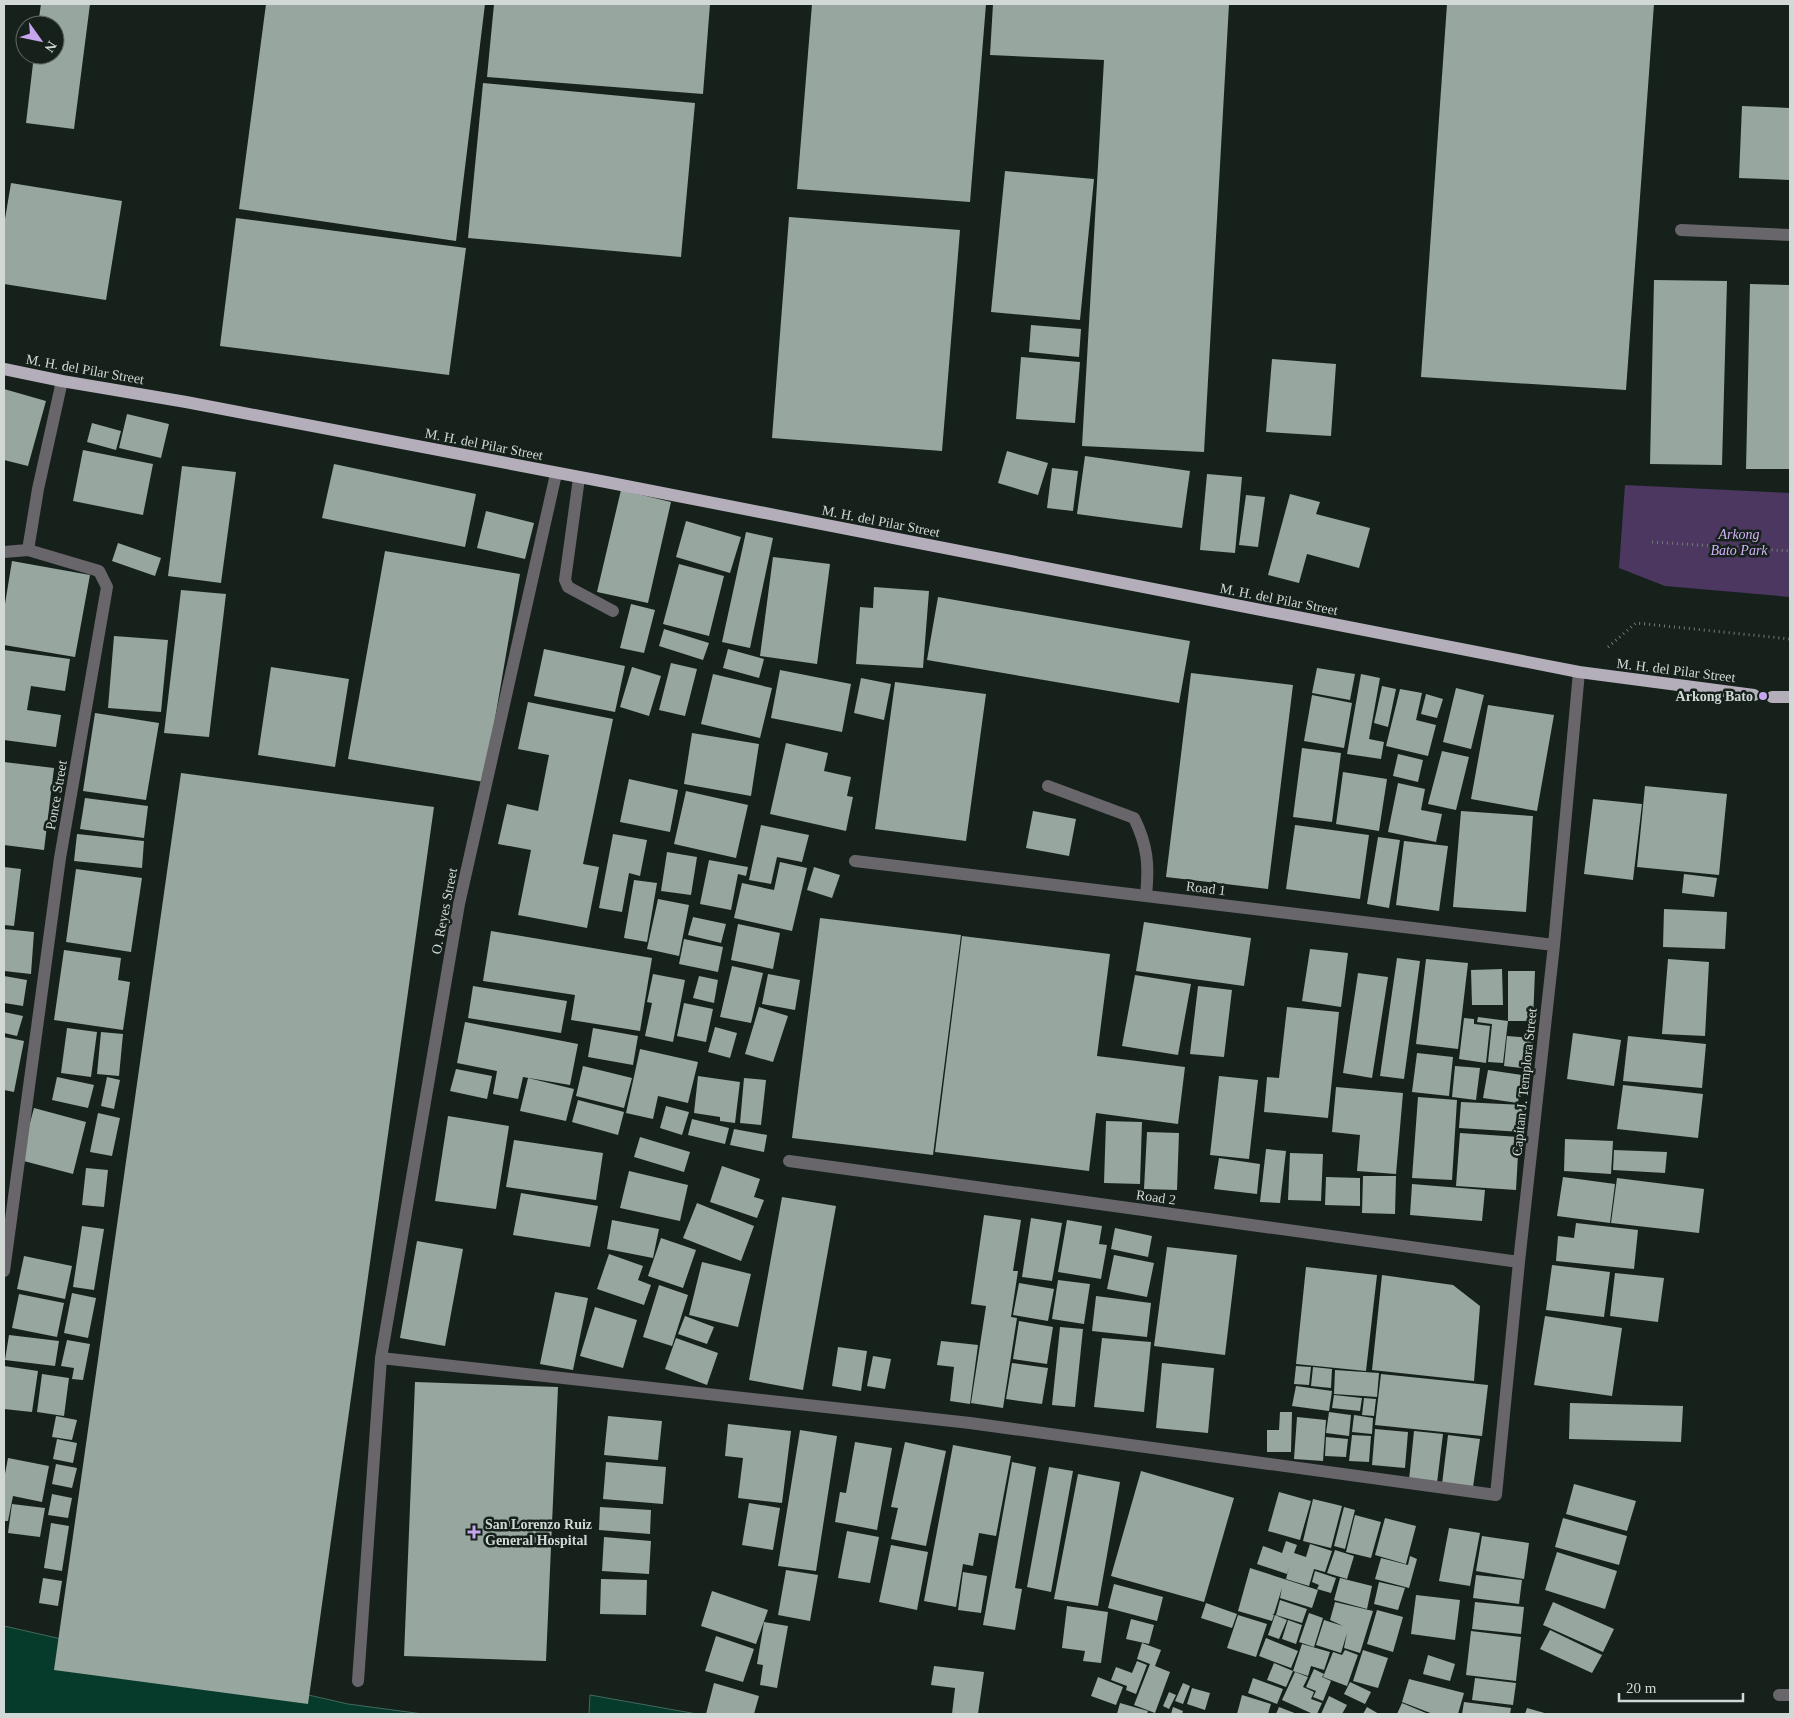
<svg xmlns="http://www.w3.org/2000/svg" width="1794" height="1718" font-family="'Times New Roman',serif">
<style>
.green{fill:#4b3760}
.water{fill:#063a2a;stroke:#43695d}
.building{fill:#97a69f}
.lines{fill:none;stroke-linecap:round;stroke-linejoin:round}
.path{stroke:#737c78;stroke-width:3;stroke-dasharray:1 4;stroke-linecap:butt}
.minor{stroke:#68666b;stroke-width:12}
.major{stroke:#b3aeb9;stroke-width:12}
.poi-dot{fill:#c7a6ef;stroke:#16211c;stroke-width:2}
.labels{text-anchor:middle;stroke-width:5;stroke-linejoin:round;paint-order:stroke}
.street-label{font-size:14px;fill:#d1d8d5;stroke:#16211c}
.park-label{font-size:14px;font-style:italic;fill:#d2b1f9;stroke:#16211c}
.poi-label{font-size:14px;font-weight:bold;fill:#d1d8d5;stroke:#16211c;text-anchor:end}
</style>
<rect width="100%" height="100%" fill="#16211c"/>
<path class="green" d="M1625,485l165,8v104l-125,-11 -46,-18z"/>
<path class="water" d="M4,1626l344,78 75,10h-419z
M590,1695l107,19h-108z"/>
<path class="building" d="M41,4h49l-16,125 -48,-6 8,-68h21v-30h-17z
M266,4h219l-29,237 -217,-32z
M494,4h216l-7,90 -216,-17z
M812,4h174l-16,198 -173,-13z
M993,4h236l-25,448 -122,-6 22,-386 -114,-5z
M1447,4h207l-28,386 -205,-13z
M483,83l212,20 -14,154 -213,-19z
M1742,106l48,2v72l-51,-2z
M1005,171l89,8 -14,141 -89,-8z
M11,183l111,18 -16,99 -102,-16v-59z
M789,217l171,13 -18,221 -170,-13z
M236,218l230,30 -17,127 -229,-29z
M1654,280l73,1 -5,184 -72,-1z
M1750,284l40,1v184h-44z
M1031,325l50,4 -2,28 -50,-5z
M1021,357l59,5 -5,61 -59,-4z
M1272,359l64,5 -5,72 -65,-4z
M4,389l42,12 -18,65 -24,-6z
M127,414l42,10 -8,34 -42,-10z
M92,423l29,8 -5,19 -29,-8z
M83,450l70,14 -10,51 -70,-14z
M1007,451l41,12 -10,32 -40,-12z
M1085,456l105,15 -8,57 -105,-14z
M334,464l142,30 -11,53 -143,-29z
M182,466l54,6 -15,111 -53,-7z
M1052,468l26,3 -5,40 -26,-3z
M1207,474l35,3 -7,76 -35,-3z
M621,490l50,12 -23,101 -51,-11z
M1290,494l30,8 -4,12 54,14 -11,40 -52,-14 -8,29 -31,-8z
M1246,495l19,2 -7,50 -19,-2z
M486,511l48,12 -9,36 -48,-11z
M686,521l55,16 -11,36 -54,-16z
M746,532l27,6 -23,110 -28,-6z
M118,543l43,15 -6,18 -43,-15z
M385,551l135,23 -36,208 -136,-23z
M773,557l57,7 -13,100 -57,-8z
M12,561l78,14 -15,82 -71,-12v-35z
M679,564l45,12 -15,60 -46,-12z
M874,587l55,4 -6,77 -67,-4 4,-57 13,1z
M181,590l45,4 -17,143 -45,-4z
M938,597l252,44 -11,62 -252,-43z
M631,604l24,6 -11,43 -24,-5z
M664,629l45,14 -6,17 -44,-14z
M114,636l54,4 -7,72 -53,-4z
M544,649l81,17 -10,46 -81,-16z
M728,649l36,10 -5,19 -36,-10z
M4,650l66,9 -5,32 -34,-5 -4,24 34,5 -5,32 -52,-7z
M671,663l26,6 -12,47 -26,-6z
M271,667l78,12 -14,88 -77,-12z
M632,667l29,9 -12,40 -29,-9z
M1317,668l38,6 -5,26 -38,-7z
M780,670l71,14 -9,48 -71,-14z
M1191,673l102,12 -25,204 -102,-12z
M713,674l59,14 -12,50 -59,-14z
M1361,674l19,4 -11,61 15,3 -3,17 -34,-5z
M861,678l30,6 -7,36 -30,-7z
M895,682l91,12 -20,147 -91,-12z
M1382,686l14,3 -8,38 -14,-4z
M1456,688l28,7 -13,54 -28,-7z
M1400,689l22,4 -6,27 20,5 -8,31 -42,-10z
M1426,694l17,5 -6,19 -16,-4z
M1312,695l40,8 -8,45 -40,-7z
M528,702l85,17 -30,145 16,3 -12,61 -69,-13 13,-65 -33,-6 9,-40 31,7 11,-56 -31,-6z
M1488,705l66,10 -17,96 -66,-12z
M95,713l64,10 -13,77 -63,-9z
M692,733l67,11 -8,52 -67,-12z
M786,743l42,10 -4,18 27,6 -4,19 6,1 -7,34 -76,-17z
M1302,748l39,5 -9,69 -39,-5z
M1442,751l27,6 -13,53 -28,-6z
M1398,754l25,6 -5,22 -25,-6z
M4,762l50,6 -10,82 -40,-5z
M1343,772l44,7 -8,52 -43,-7z
M181,773l253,34 -126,897 -254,-34z
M629,779l49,11 -8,42 -50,-10z
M1398,783l27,6 -4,21 21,4 -6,28 -48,-10z
M1645,786l82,8 -8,81 -82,-8z
M686,791l62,14 -12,53 -62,-14z
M85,798l63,8 -4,32 -64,-9z
M1593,799l49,5 -9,76 -49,-6z
M1033,811l43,8 -7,37 -43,-8z
M1461,811l72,5 -7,96 -73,-5z
M761,825l48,10 -7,27 -25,-5 -6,27 -22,-4z
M1295,825l74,10 -9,64 -74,-10z
M77,834l67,7 -2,27 -68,-7z
M613,834l34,6 -7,36 -11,-3 -7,39 -23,-4z
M1378,837l22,3 -11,68 -22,-4z
M1404,841l44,5 -9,65 -43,-6z
M667,852l30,5 -6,38 -30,-4z
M709,860l39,7 -2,9 -8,-2 -7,36 -31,-6z
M780,862l27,6 -15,63 -58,-13 8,-35 32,7z
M4,867l17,2 -7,57 -10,-1z
M814,867l26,8 -8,23 -25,-8z
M76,869l66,9 -11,74 -65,-10z
M1684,874l33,4 -3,19 -32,-4z
M634,880l23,3 -10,59 -23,-4z
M658,899l31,6 -10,51 -32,-7z
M1664,909l63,3 -2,37 -62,-2z
M693,917l33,7 -5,19 -33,-8z
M820,918l141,17 -28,220 -141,-17z
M1144,922l107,16 -7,48 -108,-15z
M738,924l42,9 -7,36 -42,-9z
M4,929l30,3 -3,42 -27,-3z
M491,931l161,27 -12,73 -69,-11 4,-25 -92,-14z
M962,936l148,18 -13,102 88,11 -7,57 -82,-11 -7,58 -154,-19z
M684,939l39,8 -5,25 -39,-8z
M1310,949l38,4 -7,54 -39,-6z
M64,950l57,8 -3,22 12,2 -7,48 -69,-10z
M1397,958l23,3 -16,118 -24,-3z
M1426,959l42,4 -10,86 -42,-5z
M1668,959l41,3 -4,74 -43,-2z
M732,966l31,7 -12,50 -31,-6z
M1502,969l1,36h-31l-1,-35z
M1508,971h27l-2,50h-25l-5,42 -15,-1 4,-38 -15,-2 1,-5 30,4z
M1358,973l30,4 -16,101 -29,-5z
M653,974l32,6 -12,62 -28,-6 7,-33 -5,-1z
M768,974l32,6 -5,30 -33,-6z
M1135,975l56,9 -13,71 -56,-9z
M4,976l23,4 -4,26 -19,-3z
M699,976l19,4 -4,23 -21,-5z
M473,986l94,15 -6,32 -93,-15z
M1198,986l34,4 -8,67 -34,-3z
M684,1003l29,6 -7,33 -29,-6z
M759,1007l29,9 -15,46 -28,-8z
M1287,1007l52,5 -11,106 -64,-6 3,-35 12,1z
M4,1012l19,4 -6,20 -13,-3z
M1464,1018l10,1v5l16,2 -4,37 -27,-4z
M465,1022l113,22 -8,41 -47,-8 -5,22 -25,-5 4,-23 -40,-8z
M715,1027l22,6 -7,25 -22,-6z
M67,1028l30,4 -6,45 -30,-4z
M593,1028l45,8 -5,29 -45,-8z
M101,1032l22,2 -4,42 -22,-2z
M1573,1033l48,7 -7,46 -47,-7z
M1507,1036l27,2 -3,31 -27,-3z
M1628,1036l78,8 -4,44 -79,-7z
M4,1037l20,4 -10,51 -10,-2z
M640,1049l58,13 -10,41 -30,-7 -5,23 -27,-6z
M1417,1053l36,4 -4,39 -37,-4z
M583,1066l49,12 -8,30 -48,-12z
M1455,1066l25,2 -4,32 -24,-3z
M456,1069l36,7 -5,23 -37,-8z
M1488,1070l34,5 -4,28 -35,-5z
M698,1076l42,6 -5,41 -15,-2v-4l-26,-4z
M1219,1076l39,4 -9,79 -39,-4z
M57,1077l37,8 -6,23 -36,-8z
M107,1077l13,3 -6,29 -13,-3z
M528,1078l46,11 -8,32 -46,-10z
M744,1078l22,2 -5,45 -21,-2z
M1623,1085l80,9 -5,44 -81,-9z
M1336,1087l67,6 -7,81 -39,-3 3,-36 -28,-3z
M1418,1097l39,3 -5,80 -40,-2z
M578,1100l46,12 -6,23 -46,-13z
M1461,1102l63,3 -2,27 -63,-4z
M666,1106l23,6 -7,23 -22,-7z
M34,1108l52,14 -13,52 -53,-14z
M98,1113l22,5 -8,38 -22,-4z
M448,1116l61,10 -13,83 -61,-8z
M692,1119l37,9 -4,16 -37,-9z
M1106,1121l36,1 -2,62 -36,-1z
M734,1129l33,6 -3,17 -34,-7z
M1147,1132l32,1 -2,57 -33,-1z
M1460,1133l59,4 -3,53 -60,-4z
M640,1137l50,15 -6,20 -50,-15z
M1565,1139l48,2 -2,33 -47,-3z
M514,1140l89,13 -7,47 -90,-13z
M1266,1149l20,2 -6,52 -20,-1z
M1614,1150l53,2 -2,21 -52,-3z
M1290,1153l33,1 -2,47 -33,-1z
M1219,1158l41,6 -3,30 -43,-5z
M722,1166l38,13 -6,18 10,3 -7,18 -47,-16z
M86,1168l22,2 -4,37 -22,-2z
M629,1171l59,14 -8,36 -60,-13z
M1363,1176h33l-1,38 -33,-1z
M1326,1177l34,1v28l-35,-1z
M1563,1177l52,7 -5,39 -53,-7z
M1617,1178l87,11 -5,44 -88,-10z
M1412,1184l73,6 -3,31 -72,-6z
M521,1193l77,13 -8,41 -77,-12z
M782,1197l54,9 -33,184 -54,-10z
M697,1203l57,23 -13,35 -58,-23z
M984,1215l37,5 -8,51h5l-7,46 6,1 -14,90 -32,-5 15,-97 -15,-2z
M1031,1218l31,5 -10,58 -30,-4z
M612,1220l47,9 -6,29 -46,-9z
M1067,1220l35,6 -3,18 8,1 -6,34 -43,-7z
M1576,1223l62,7 -4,39 -78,-8 2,-25 16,2z
M82,1226l22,3 -10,61 -21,-3z
M1115,1228l37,8 -4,21 -37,-8z
M661,1238l35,12 -13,38 -35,-12z
M417,1241l46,8 -18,97 -45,-8z
M1167,1247l70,8 -12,100 -71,-9z
M609,1254l34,12 -5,14 13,5 -7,20 -47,-16z
M1114,1255l40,8 -7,34 -40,-8z
M24,1256l48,10 -7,33 -48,-10z
M702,1262l49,12 -13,53 -49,-12z
M1552,1265l58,7 -6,45 -58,-7z
M1306,1267l71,8 -11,96 -70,-7z
M1615,1273l49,5 -6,44 -48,-6z
M1382,1275l71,10 27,21 -6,75 -102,-11z
M1058,1280l32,4 -6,40 -32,-5z
M1019,1283l35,6 -6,32 -35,-6z
M659,1285l29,10 -16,51 -29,-9z
M555,1292l33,6 -15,72 -33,-6z
M72,1293l24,5 -8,40 -24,-5z
M19,1294l45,9 -7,34 -45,-9z
M1096,1296l55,7 -4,34 -55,-6z
M595,1307l42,13 -14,48 -43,-12z
M685,1316l29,11 -7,17 -29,-10z
M1545,1316l77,12 -10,68 -78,-11z
M1019,1321l34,6 -6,37 -34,-5z
M1060,1327l23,2 -8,78 -23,-2z
M9,1335l50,6 -4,25 -50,-6z
M676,1338l42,15 -11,32 -42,-16z
M1102,1338l49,4 -7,70 -50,-5z
M67,1340l23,4 -7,36 -11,-1 2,-11 -13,-2z
M941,1341l37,4 -8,59 -20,-3 4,-34 -17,-2z
M838,1347l29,4 -6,40 -29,-5z
M873,1356l18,3 -6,30 -18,-3z
M1012,1363l36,5 -6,36 -36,-5z
M1162,1363l52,5 -6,65 -52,-5z
M4,1366l34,5 -6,41 -28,-3z
M1296,1366l15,1 -2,18 -15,-1z
M1313,1367l19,2 -1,19 -20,-2z
M1335,1370l44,3 -2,24 -43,-3z
M42,1374l27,4 -5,38 -27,-4z
M1381,1374l107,11 -6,51 -107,-11z
M415,1382l143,5 -12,274 -142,-5z
M1296,1386l36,5 -3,20 -37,-5z
M1334,1395l28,3 -2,13 -28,-3z
M1364,1398l12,1 -2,17 -12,-1z
M1570,1403l113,3 -2,36 -112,-3z
M1280,1412h12l-1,40h-24v-22h12z
M1329,1412l22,3 -2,21 -23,-3z
M1354,1415l19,3 -1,16 -20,-2z
M56,1416l21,4 -5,20 -20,-3z
M608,1416l54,5 -4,39 -54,-5z
M1297,1417l29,3 -3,41 -29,-2z
M728,1424l63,7 -9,72 -44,-5 5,-40 -18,-2z
M1375,1429l33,3 -3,36 -33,-3z
M800,1430l37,6 -21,135 -38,-5z
M1414,1431l29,3 -6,49 -28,-3z
M1352,1435l19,1 -2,26 -20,-1z
M1448,1435l32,4 -7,48 -31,-3z
M1326,1437l22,2 -2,18 -21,-1z
M57,1439l20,4 -4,20 -20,-4z
M855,1442l37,6 -15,82 -42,-8 5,-30 6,1z
M905,1442l41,9 -20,95 -35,-7 7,-31 -7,-1z
M953,1445l58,11 -15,80 -17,-3 -6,33 -10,-2 -7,43 -32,-6z
M8,1458l41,8 -7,36 -29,-6 -5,25h-4v-42z
M606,1462l60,5 -3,37 -60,-5z
M1012,1462l24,5 -21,121 7,1 -7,41 -32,-5z
M56,1464l21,4 -5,20 -20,-4z
M1049,1467l24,4 -22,121 -24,-5z
M1141,1471l93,27 -30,104 -93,-26z
M1078,1474l42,8 -22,124 -44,-7z
M1574,1484l62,17 -9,30 -61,-17z
M1279,1492l32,9 -11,39 -32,-9z
M52,1494l20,4 -4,20 -20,-3z
M1313,1499l29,7 -11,42 -28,-7z
M749,1503l31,5 -7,42 -31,-5z
M12,1504l33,4 -5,29 -32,-4z
M600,1507l51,3 -1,24 -51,-4z
M1344,1507l11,3 -10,39 -11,-3z
M1355,1515l26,7 -10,36 -25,-6z
M1385,1518l31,8 -10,38 -31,-9z
M1563,1518l64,18 -8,29 -64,-18z
M51,1523l18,3 -7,45 -18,-3z
M1449,1528l31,5 -10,53 -31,-5z
M847,1531l32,6 -9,46 -32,-5z
M1482,1536l47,7 -5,36 -48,-8z
M604,1537l47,4 -2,33 -47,-3z
M1286,1541l11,4 -3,8 12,4 4,-13 22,7 -7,21 -11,-3 -5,17 -23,-7 3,-12 -2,7 -30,-10 6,-18 19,7z
M891,1545l37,7 -11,58 -38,-8z
M1335,1550l19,6 -7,23 -20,-6z
M1557,1552l60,19 -12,38 -60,-19z
M1410,1556l7,3 -8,29 -34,-9 6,-21 27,7z
M1250,1568l68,22 -6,18 -32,-10 2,-10 -8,26h-2l2,1 -2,6 -34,-10z
M786,1570l32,5 -8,46 -32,-6z
M1315,1571l21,7 -5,15 -14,-4 2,-4 -7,-3z
M963,1572l24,4 -6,37 -23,-3z
M1476,1575l46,5 -3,24 -46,-6z
M43,1578l19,3 -4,25 -19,-3z
M1340,1578l32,8 -5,23 -33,-9z
M601,1579l46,1 -1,35 -46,-1z
M1379,1582l26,6 -7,22 -24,-6z
M1114,1584l49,13 -6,24 -49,-13z
M712,1591l56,19 -12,34 -55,-18z
M1416,1595l44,5 -5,40 -44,-6z
M1280,1600l27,9 -5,14 -26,-8z
M1335,1602l38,9 -13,42 -16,-5 3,-15 -6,20 -25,-8 8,-25 19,6 -13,-6z
M1475,1602l49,5 -3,27 -49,-5z
M1553,1602l61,27 -11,23 -60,-27z
M1206,1603l31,11 -5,14 -31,-10z
M1067,1606l41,6 -7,51 -18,-2 2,-10 -23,-3z
M1377,1610l26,7 -10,35 -26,-8z
M1309,1613l14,5 -9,29 -15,-5z
M1238,1615l29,9 -11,33 -29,-9z
M1275,1615l12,5 -8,19 -11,-4z
M1131,1619l23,6 -5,19 -23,-5z
M1288,1620l14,5 -6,19 -14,-5z
M764,1622l24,4 -11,62 -17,-3 3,-20 -6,-1z
M1550,1630l52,25 -10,18 -52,-24z
M1471,1631l50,6 -5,44 -50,-6z
M716,1636l38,13 -11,33 -38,-11z
M1266,1638l32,13 -7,17 -32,-12z
M1142,1643l19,7 -6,16 15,6 -15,41 -21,-8 16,-41 -13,-5z
M1302,1644l28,8 -6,18 -13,-4 -3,10 -15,-5z
M1345,1650l13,5 -11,31 -24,-9 10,-25 9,3z
M1363,1650l25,8 -10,30 -25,-7z
M1428,1655l27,9 -5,17 -27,-7z
M1137,1661l10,4 -11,29 -10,-4 1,-4 -16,-6 5,-13 16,6z
M1274,1663l19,8 -7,16 -19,-7z
M934,1666l50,6 -6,42h-26l3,-26 -24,-3z
M1314,1669l10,5 -2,3 9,4 -8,20 -10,-4 3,-6 -10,-4z
M1295,1672l13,5 -5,10 11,5 -3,7 11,4 -5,11h-4l-31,-14z
M1098,1677l25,10 -7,18 -25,-9z
M1253,1678l30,11 -6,15 -29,-11z
M1475,1678l41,5 -3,22 -41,-5z
M1409,1679l55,14 -6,21h-25l-31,-12z
M1350,1682l21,10 -6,12 -21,-10z
M714,1683l45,13 -5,18h-48z
M1183,1683l7,3 -7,18 -8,-3z
M1192,1688l18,5 -5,17 -18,-6z
M1169,1692l7,3 -7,14 -6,-3z
M1242,1695l29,9 -3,10h-31z
M1329,1696l18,9 -5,9h-21z
M1464,1702l47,6 -1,6h-48z
M1120,1703l28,8 -1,3h-30z
M1402,1703l24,10 -1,1h-28z
M1173,1707l10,4 -1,3h-11z
M1279,1707l18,7h-21z
M1367,1707l12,7h-16z
M1527,1708l21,6h-23z"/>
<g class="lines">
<path class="path" d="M1652,542l138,9
M1608,647l28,-24 154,16"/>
<path class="minor" d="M1681,230l109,5
M579,478l-14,102 3,7 45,24
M4,552l24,-2
M1048,786l86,32c14,28 15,48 12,78
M855,861l699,84
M789,1161l730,101
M4,1271l56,-413 47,-271 -8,-16 -71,-21 10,-61 24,-108
M381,1358l589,65 526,72 23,-233 35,-317 25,-273
M358,1681l23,-323 78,-454 97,-430
M1779,1695h11"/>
<path class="major" d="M4,369l58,12 124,21 420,80 973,190 175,23
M1772,697h18"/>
</g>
<g class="poi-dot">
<circle cx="1763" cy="696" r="5"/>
<path d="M471.5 1524.5h5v5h5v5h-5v5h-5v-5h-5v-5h5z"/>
</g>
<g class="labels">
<g class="street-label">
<text transform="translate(85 369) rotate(10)" y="5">M. H. del Pilar Street</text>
<text transform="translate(484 444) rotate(11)" y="5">M. H. del Pilar Street</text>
<text transform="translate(881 521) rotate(11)" y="5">M. H. del Pilar Street</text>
<text transform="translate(1279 599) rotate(11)" y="5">M. H. del Pilar Street</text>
<text transform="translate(1676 670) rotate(7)" y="5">M. H. del Pilar Street</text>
<text transform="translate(56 795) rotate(-80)" y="5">Ponce Street</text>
<text transform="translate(1206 888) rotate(7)" y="5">Road 1</text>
<text transform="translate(444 911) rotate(-79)" y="5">O. Reyes Street</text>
<text transform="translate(1524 1082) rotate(-84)" y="5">Capitan J. Templora Street</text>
<text transform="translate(1156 1197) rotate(8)" y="5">Road 2</text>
</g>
<g class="park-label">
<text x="1739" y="539">Arkong<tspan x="1739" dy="16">Bato Park</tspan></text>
</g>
<g class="poi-label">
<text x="1753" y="701">Arkong Bato</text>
<text x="485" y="1529" text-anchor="start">San Lorenzo Ruiz<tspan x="485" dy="16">General Hospital</tspan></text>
</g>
</g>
<rect width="1794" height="1718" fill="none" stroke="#d1d8d5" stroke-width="10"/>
<g transform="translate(40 40) rotate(123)"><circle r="24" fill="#16211c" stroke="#616a66"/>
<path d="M0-4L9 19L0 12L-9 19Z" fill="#c7a6ef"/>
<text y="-8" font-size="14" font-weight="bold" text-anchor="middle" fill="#d1d8d5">N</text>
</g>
<path d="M1619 1693v8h124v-8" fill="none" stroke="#d1d8d5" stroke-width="2.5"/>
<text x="1626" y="1693" font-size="15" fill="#d1d8d5" stroke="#16211c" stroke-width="4" paint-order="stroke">20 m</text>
</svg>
